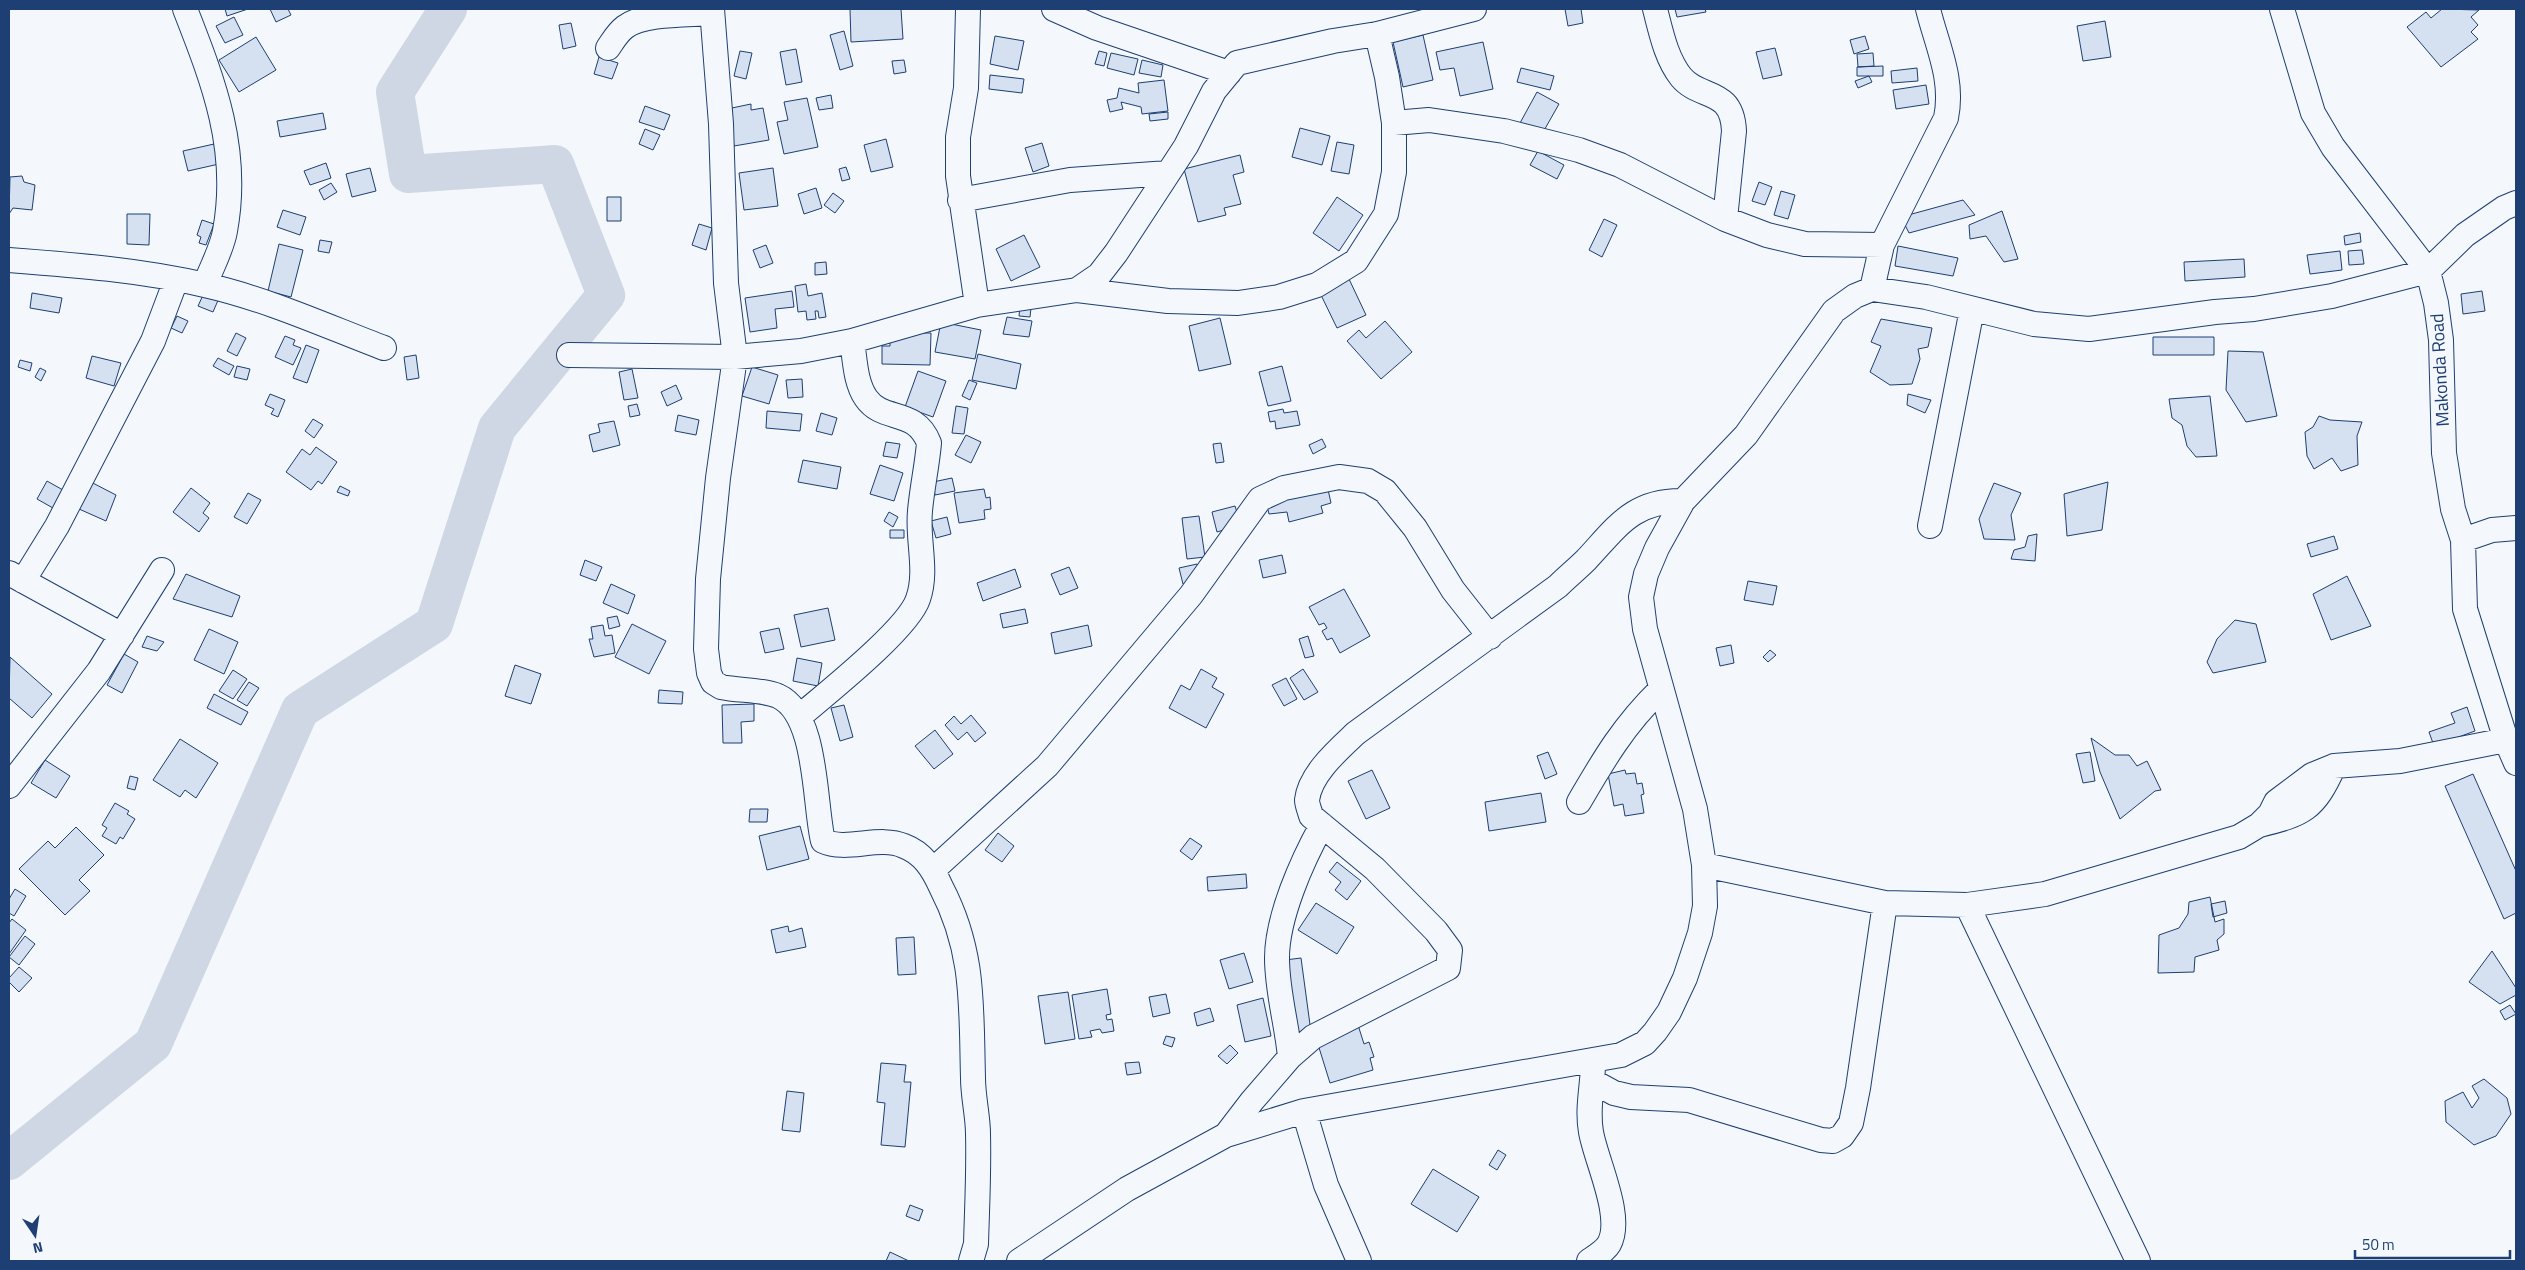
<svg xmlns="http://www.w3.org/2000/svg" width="2525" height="1270" font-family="'Titillium Web',sans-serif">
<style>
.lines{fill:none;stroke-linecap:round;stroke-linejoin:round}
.river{stroke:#cfd7e4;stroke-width:38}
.building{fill:#d5e0f0;stroke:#1d3f73}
.minor-casing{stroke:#1d3f73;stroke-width:26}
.minor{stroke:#f4f7fb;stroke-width:24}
.labels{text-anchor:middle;stroke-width:4;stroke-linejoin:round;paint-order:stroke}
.street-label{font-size:18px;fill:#1d3f73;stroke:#f4f7fb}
</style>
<rect width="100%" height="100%" fill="#f4f7fb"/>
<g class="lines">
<path class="river" d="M9,1161l144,-117 147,-334 134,-86 63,-196 109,-133 -51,-131 -147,10 -13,-82 53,-83"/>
</g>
<path class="building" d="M225,9h23l-21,7z
M270,9h18l3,6 -15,7z
M850,9h51l2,30 -52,3z
M1565,9h16l2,14 -15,3z
M1675,9h30l1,3 -29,5z
M2442,9l37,1 -8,7 7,8 -7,7 7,7 -37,28 -34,-40 19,-15 5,6z
M234,17l9,18 -18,8 -9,-17z
M2105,21l6,36 -28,4 -6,-35z
M571,23l5,23 -13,3 -4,-24z
M844,31l9,35 -13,4 -10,-35z
M1423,35l10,45 -30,7 -10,-45z
M995,36l29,5 -6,29 -28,-6z
M1865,36l4,13 -15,5 -4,-14z
M256,37l20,33 -37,22 -20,-32z
M1483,42l10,47 -33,7 -6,-28 -14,2 -4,-18z
M1775,48l7,27 -19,4 -7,-27z
M796,49l6,33 -16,3 -6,-33z
M740,51l12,2 -6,26 -12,-3z
M1099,51l8,2 -3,13 -9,-2z
M1111,53l27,6 -4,16 -27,-7z
M1873,53l1,13 -16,1 -1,-13z
M599,57l19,6 -6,16 -18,-5z
M904,60l2,12 -12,2 -2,-13z
M1142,60l21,5 -2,12 -22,-4z
M1883,66v10h-26v-9z
M1521,68l33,8 -4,14 -33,-8z
M1917,68l1,13 -26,2 -1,-12z
M990,75l34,4 -2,14 -33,-4z
M1869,76l3,6 -14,6 -3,-7z
M1164,80l4,31 -26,3 -1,-7 -20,-5 2,7 -13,3 -3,-12 10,-2 2,-10 20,5 -1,-10z
M1926,85l3,19 -33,5 -3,-19z
M1537,92l22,12 -17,30 -22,-11z
M831,95l2,13 -14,2 -3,-12z
M807,98l11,49 -34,7 -7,-32 11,-2 -4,-18z
M751,104v6l12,-2 6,32 -35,6 -7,-37z
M645,106l25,9 -6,15 -25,-8z
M1168,112v7l-18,2 -1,-7z
M323,113l3,16 -46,8 -3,-16z
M1300,128l30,8 -8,29 -30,-8z
M645,129l15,6 -7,15 -14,-6z
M886,139l7,28 -22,5 -7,-27z
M1337,142l17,3 -5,29 -18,-3z
M1042,143l7,23 -16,6 -8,-24z
M214,144l5,20 -31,7 -5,-20z
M1538,151l26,14 -7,14 -27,-14z
M1240,155l4,17 -11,3 8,29 -17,4 2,7 -28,7 -14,-53z
M326,163l5,15 -21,7 -6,-14z
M846,167l4,12 -8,2 -3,-12z
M370,168l6,23 -24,6 -6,-23z
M773,168l5,38 -34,4 -5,-37z
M22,176l2,6 11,3 -3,25 -19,-2 -4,6 1,-37z
M1759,182l13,5 -7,18 -13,-4z
M331,183l6,9 -13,8 -5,-10z
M816,188l6,20 -18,6 -6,-20z
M1781,191l14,4 -7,24 -14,-4z
M833,193l11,8 -9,12 -11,-8z
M607,197h14v24h-14z
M1337,197l26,18 -24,36 -26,-18z
M1963,200l12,15 -66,18 -8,-16z
M283,210l23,7 -6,18 -23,-8z
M2002,211l16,48 -14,3 -18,-26 -16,3 -1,-14z
M127,214h23l-1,31 -22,-1z
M1604,219l13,6 -15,32 -13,-7z
M202,220l12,4 -8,21 -7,-2 2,-6 -4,-2z
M699,224l13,4 -6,22 -14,-5z
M2360,233l1,9 -16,3 -1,-9z
M1024,235l16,32 -29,14 -15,-32z
M320,240l12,2 -3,11 -11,-2z
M279,244l24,6 -12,47 -23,-6z
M766,245l7,18 -13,5 -7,-18z
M1898,246l60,12 -5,18 -58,-10z
M2362,250l2,14 -15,1 -1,-14z
M2340,251l2,19 -32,4 -3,-19z
M2244,259l1,18 -60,4 -1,-19z
M826,262l1,12 -12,1v-12z
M1349,279l17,36 -29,13 -17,-35z
M806,284l2,12 14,-3 4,24 -7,1 -1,-7h-3l1,8 -9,1 -1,-9 -8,1 -3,-26z
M792,291l2,16 -19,2 2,19 -27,4 -5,-34z
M2482,291l3,20 -22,3 -2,-20z
M32,293l30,5 -3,15 -29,-5z
M204,293l15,5 -6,14 -15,-6z
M1020,306l11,2 -1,9 -11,-1z
M177,316l11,5 -6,12 -11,-5z
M1007,317l25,4 -3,16 -26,-3z
M1220,318l11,46 -32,7 -10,-45z
M1881,319l51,9 -4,19 -10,2 2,10 -8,25 -22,1 -20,-13 11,-26 -10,-4z
M1385,321l27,31 -31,27 -34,-38 12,-11 7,8z
M941,322l40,8 -6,29 -40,-7z
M236,333l10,5 -9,18 -10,-5z
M899,333h32l-1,32 -48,-1v-18h8v-8z
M285,336l10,4 -2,5 8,3 -8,17 -18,-8z
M2153,337h61v18h-61z
M306,345l13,5 -12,33 -14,-5z
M2228,351l35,1 14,64 -31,6 -20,-32z
M978,354l43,10 -5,25 -44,-9z
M416,355l3,23 -12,2 -3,-23z
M92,356l29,7 -7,23 -28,-8z
M218,358l16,8 -5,9 -16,-9z
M20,360l12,3 -2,8 -12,-4z
M237,366l13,3 -3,11 -13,-3z
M1282,366l9,35 -23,5 -9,-34z
M752,367l26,8 -9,29 -27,-8z
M40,368l6,3 -5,10 -6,-4z
M632,369l6,29 -14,2 -5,-28z
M918,371l28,10 -13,36 -28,-10z
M802,379l1,18 -15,1 -2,-18z
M969,380l8,3 -7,17 -8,-4z
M676,385l6,14 -15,7 -6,-14z
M270,394l15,6 -7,17 -7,-3 3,-5 -9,-4z
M1908,394l23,6 -6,13 -18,-8z
M2210,396l7,60 -21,1 -9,-11 -5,-21 -10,-7 -3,-19z
M637,404l3,11 -10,2 -2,-11z
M956,406l12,2 -4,26 -12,-1z
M1283,409l1,4 13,-2 3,14 -24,4 -1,-8 -5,1 -2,-10z
M767,411l35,3 -2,17 -34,-3z
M821,413l16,5 -5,17 -16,-4z
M678,415l21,5 -3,15 -21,-4z
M2319,416l11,4 32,2 -5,14 1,29 -17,6 -9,-13 -18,11 -7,-13 -2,-24 8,-5z
M313,419l10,6 -9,13 -9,-7z
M614,421l6,24 -27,7 -4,-17 11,-3 -2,-8z
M966,435l15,7 -10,21 -16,-8z
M1322,439l4,8 -13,7 -4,-9z
M886,442l14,2 -3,14 -14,-2z
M1221,443l3,19 -8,1 -3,-19z
M316,447l21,15 -15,22 -4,-3 -7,9 -25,-18 16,-23 8,6z
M803,460l38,7 -4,22 -39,-7z
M880,465l23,8 -9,28 -24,-7z
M952,478l3,13 -20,4 -2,-13z
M87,480l29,15 -10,26 -27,-12z
M47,481l23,13 -10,18 -23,-13z
M2108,482l-6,48 -35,6 -3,-42z
M1994,483l27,10 -10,22 4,25 -31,-1 -5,-20z
M1327,485l4,18 -10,3 2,7 -34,9 -2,-10 -18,2 -3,-13z
M340,486l10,5 -2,5 -11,-4z
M191,488l19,15 -7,10 6,5 -10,14 -26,-20z
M984,489l2,9 4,-1 1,12 -7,1 1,9 -26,4 -5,-30z
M248,493l13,7 -14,24 -13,-7z
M1235,506l6,19 -24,7 -5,-20z
M889,512l9,5 -5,10 -9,-6z
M1199,516l6,41 -18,2 -5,-41z
M947,517l4,17 -15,4 -5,-17z
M890,530h14v8h-14z
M2037,534l-2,27 -24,-2 3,-9 11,-3 3,-11z
M2334,536l4,13 -27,8 -4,-13z
M1282,555l4,18 -23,5 -4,-18z
M585,560l17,7 -6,14 -16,-6z
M1197,564l4,16 -18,4 -4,-16z
M1069,567l9,21 -18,7 -9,-21z
M1015,569l6,18 -38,14 -6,-18z
M186,574l54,22 -8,21 -59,-18z
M2347,576l24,50 -40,14 -18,-46z
M1748,581l29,5 -4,19 -29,-5z
M611,584l24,11 -7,19 -25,-11z
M1344,589l26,47 -30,17 -8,-15 -5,2 -5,-9 5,-3 -3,-5 -5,2 -10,-18z
M828,608l7,32 -34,7 -7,-32z
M1025,609l3,14 -25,5 -3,-14z
M617,616l3,10 -11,3 -2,-11z
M2235,620l21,4 10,38 -53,11 -6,-11 10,-23z
M632,624l34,17 -17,33 -34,-17z
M603,625l2,11 7,-1 3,18 -21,4 -5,-18h4l-2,-12z
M1088,625l4,21 -37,8 -4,-21z
M779,628l5,21 -19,4 -5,-21z
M209,629l29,13 -14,32 -30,-14z
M147,636l17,6 -7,9 -15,-4z
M1308,636l6,20 -9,2 -6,-19z
M1731,645l3,18 -14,3 -4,-18z
M1770,650l6,5 -8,7 -5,-5z
M124,654l14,8 -16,31 -15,-8z
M10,657l42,37 -20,24 -23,-20z
M797,658l25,5 -4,23 -25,-5z
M515,665l26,9 -10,30 -26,-8z
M1201,669l16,9 -5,9 12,7 -18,34 -37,-20 12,-23 9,5z
M1303,669l15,23 -14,8 -14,-22z
M233,670l14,9 -14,20 -14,-8z
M1286,678l11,21 -13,7 -12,-21z
M249,682l10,6 -12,18 -10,-6z
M659,690l24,2 -1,12 -24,-1z
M214,694l34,18 -7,13 -34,-17z
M754,704v17l-13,1 1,21h-19l-1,-38z
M844,705l9,32 -13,4 -9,-33z
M2467,707l8,24 -41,15 -5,-14 26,-9 -4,-10z
M971,715l15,18 -11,9 -8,-10 -9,8 -13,-15 9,-9 7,8z
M935,730l18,24 -19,15 -19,-23z
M2091,738l24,17h14l8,11 10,-5 14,29 -6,1 -35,28 -20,-47z
M180,739l38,24 -22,35 -11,-8 -5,7 -27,-17z
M1548,752l9,22 -12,5 -8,-23z
M2090,752l5,29 -12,2 -7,-29z
M45,760l25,16 -14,22 -25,-15z
M1372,770l18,38 -24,11 -18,-38z
M1625,770l1,4 9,-1 2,11 5,-1 2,11 -3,1 3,18 -19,3 -2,-12 -9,2 -6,-32z
M2473,774l43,97v42l-12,6 -59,-133z
M130,776l8,2 -3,12 -8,-2z
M1541,793l5,29 -57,9 -4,-29z
M115,803l14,8 -2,3 8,5 -12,20 -3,-2 -4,7 -14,-8 5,-8 -5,-3z
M750,809h18l-1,13h-18z
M800,826l9,33 -42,11 -8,-34z
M76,827l28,28 -25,25 11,11 -25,24 -46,-46 29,-28 7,7z
M998,833l16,13 -12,16 -17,-12z
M1190,838l12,8 -10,14 -12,-9z
M1337,862l24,19 -14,19 -12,-10 6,-8 -12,-10z
M1246,874l1,14 -39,3 -1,-14z
M15,889l11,7 -12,20 -5,-3v-14z
M2210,897l5,25 9,-3v15l-7,6 2,10 -24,7 -1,15 -36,1 1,-38 20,-7 9,-14 1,-12z
M2225,901l2,12 -14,4 -2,-13z
M1316,903l38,24 -17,27 -39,-24z
M12,919l14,11 -17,24v-31z
M788,926l1,6 13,-4 4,19 -30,6 -5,-23z
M25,936l10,8 -16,21 -10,-8z
M914,937l2,37 -18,1 -2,-37z
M2492,951l24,37v7l-16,9 -31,-22z
M1244,953l9,29 -24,7 -9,-29z
M1301,958l10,74 -15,2 -11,-74z
M19,967l13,11 -13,14 -10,-10v-4z
M1107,989l4,25 -5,1 1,5 5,-1 2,12 -12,2 -2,-4 -10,2 2,6 -13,2 -7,-44z
M1068,992l7,47 -30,5 -7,-48z
M1166,994l4,19 -17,4 -4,-20z
M1263,998l8,38 -26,6 -8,-37z
M2510,1005l6,9 -11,6 -5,-9z
M1210,1008l4,13 -17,5 -3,-13z
M1358,1025l6,19 5,-2 5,15 -4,1 3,12 -43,13 -14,-45z
M1166,1036l9,2 -3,9 -9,-3z
M1230,1045l8,8 -11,11 -9,-8z
M1139,1062l2,11 -14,2 -2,-12z
M881,1063l25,2 -2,17h7l-6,65 -24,-2 4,-42 -8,-1z
M2484,1079l23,19 4,16 -15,22 -22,9 -28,-23 -1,-21 18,-9 9,16 7,-10 -7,-12z
M787,1091l17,2 -4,39 -18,-2z
M1498,1150l8,5 -9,15 -8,-5z
M1433,1169l46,28 -22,35 -46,-28z
M910,1205l13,5 -4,11 -13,-5z
M890,1252l19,9h-23z"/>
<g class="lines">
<g class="minor-casing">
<path id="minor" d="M185,9c29,74 55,141 40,222 -3,18 -14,37 -20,54
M712,9l9,115 5,159 9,74 -17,121 -10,101 -2,70 3,24 4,9 8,5c18,4 40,2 57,9 40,18 36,108 45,145 24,11 56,-6 81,5 19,7 29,23 37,41 34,65 30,120 32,191 0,19 5,38 5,56 1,37 -1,74 -2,110l-5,17
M968,9l-2,79 -8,49v39l19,129
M1054,9l43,19 132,45
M1655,9c6,23 11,49 26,68 19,23 51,10 53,54l-9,88
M2282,9l31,104 20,34 95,124 8,32 5,37 3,113 9,56 10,31 2,69 41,131 10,23
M608,48c5,-7 9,-15 17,-21 19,-14 63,-12 87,-14
M1394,123l35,-3 75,11 75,19 41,15 105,54 42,16 38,9 77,1
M960,200l110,-20 98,-7
M9,260c65,5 132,10 196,25 62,14 121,41 179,63
M1872,289l10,-44 64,-127c8,-39 -9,-72 -18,-109
M1077,290l91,11 70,2 41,-6 38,-12 39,-24 30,-47 8,-42v-49l-7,-46 -10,-43
M569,355l166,2 66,-6 51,-10 125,-36 100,-15 22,-15 17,-22 70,-107 28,-55 23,-28 96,-22 44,-7 97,-25
M1930,526l42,-217
M2463,540l29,-10 24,-2
M9,573l113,62
M23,581l34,-55 96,-185 23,-61
M799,717c28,-24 109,-88 119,-118 10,-28 -1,-59 2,-88 2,-23 7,-45 9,-68 -14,-36 -46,-20 -63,-45 -11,-16 -11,-39 -14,-57
M9,786l90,-115 63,-101
M1579,802c25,-43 45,-77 81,-112
M2259,825c45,-11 55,-15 75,-59
M1704,865l181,38 82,2 78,-11 194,-57 20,-12 11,-11 6,-12 36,-27 22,-9 66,-5 106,-21
M933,870l114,-104 144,-171 69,-96 24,-11 55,-11 29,4 17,10 30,37 38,62 37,47
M1967,905l171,356
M1290,1057c-3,-33 -13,-65 -13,-99 0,-41 25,-97 45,-133
M1592,1081l22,12 17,4 58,3 132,40 12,1 9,-5 9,-13 7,-35 27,-185
M1304,1111l22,74 33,76
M1226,1135l26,-34 38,-44 23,-20 135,-69 2,-18 -14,-19 -61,-62 -64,-53c-1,-5 -4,-11 -4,-16 3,-26 31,-50 49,-67l202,-147c9,-9 19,-17 28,-26 31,-33 47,-60 97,-59
M1019,1261l108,-72 99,-54 78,-24 317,-56 24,-12 10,-11 14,-20 16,-34 15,-45 5,-27 -1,-41 -9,-56 -50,-180 -4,-32 5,-23 11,-26 26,-47 63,-66 88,-124 21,-15 17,-7 54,8 108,27 55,5 126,-17 39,-3 78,-13 96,-25 37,-36 39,-27 12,-5
M1589,1261c6,-4 16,-10 20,-17 15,-27 -13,-83 -18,-112 -4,-22 1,-43 2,-65"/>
</g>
<use href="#minor" class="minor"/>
</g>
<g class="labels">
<g class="street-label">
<text transform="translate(2440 370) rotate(-93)" y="6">Makonda Road</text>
</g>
</g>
<rect width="2525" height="1270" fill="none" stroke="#1d3f73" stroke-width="20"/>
<g transform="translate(35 1235) rotate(167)" stroke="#f4f7fb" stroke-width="4" paint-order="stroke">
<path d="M0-4L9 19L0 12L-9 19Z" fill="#1d3f73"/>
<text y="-8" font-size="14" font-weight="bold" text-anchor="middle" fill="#1d3f73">N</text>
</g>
<path d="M2355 1250v8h155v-8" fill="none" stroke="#1d3f73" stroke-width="2.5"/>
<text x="2362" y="1250" font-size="15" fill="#1d3f73" stroke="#f4f7fb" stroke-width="4" paint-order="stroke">50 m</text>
</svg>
